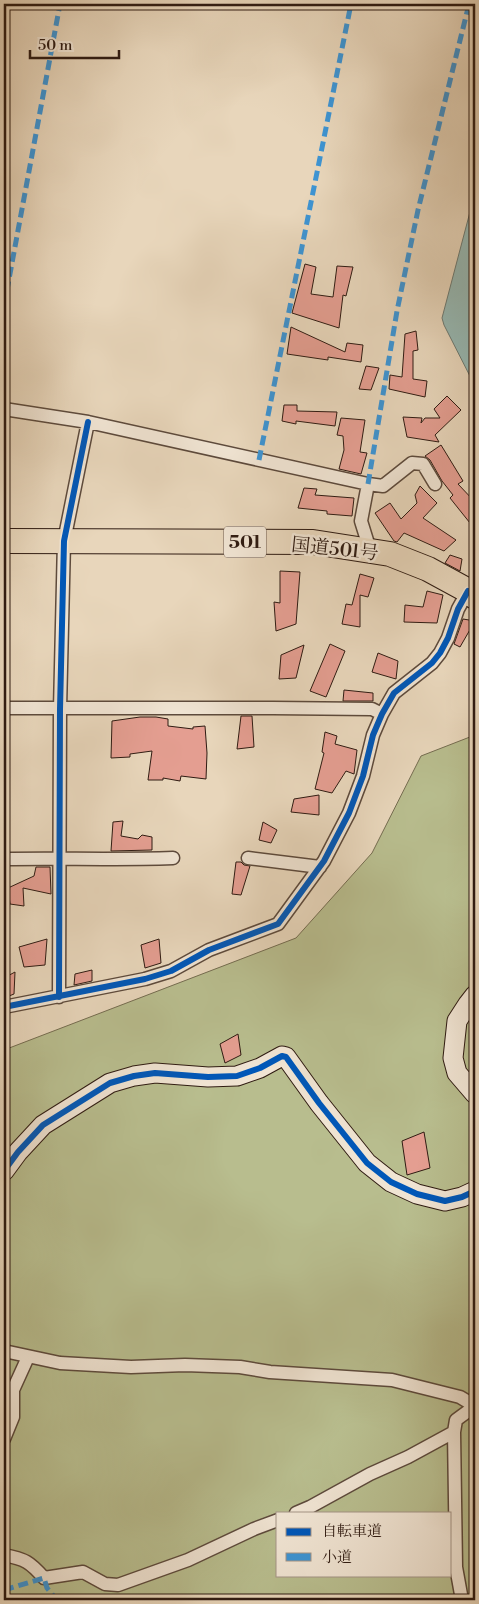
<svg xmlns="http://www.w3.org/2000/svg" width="479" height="1604" font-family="'Libre Bodoni','Noto Serif JP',serif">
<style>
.green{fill:#b8bd8e;stroke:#746c50;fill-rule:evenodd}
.water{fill:#97b9b4;stroke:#6d7a73}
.building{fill:#e49e91;stroke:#2f1b12}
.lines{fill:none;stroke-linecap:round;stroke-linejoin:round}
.street-casing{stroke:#5d4a3c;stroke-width:15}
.secondary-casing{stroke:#2f1b12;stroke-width:21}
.highway-casing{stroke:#2f1b12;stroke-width:26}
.street{stroke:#f0e4d3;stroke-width:12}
.secondary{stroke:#f0e4d3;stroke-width:19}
.highway{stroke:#e8d6bb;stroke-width:24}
.quiet{stroke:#3d94d3;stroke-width:5;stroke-dasharray:10 5;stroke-linecap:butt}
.cycleway-casing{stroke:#f0e4d3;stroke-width:9}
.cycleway{stroke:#0057b8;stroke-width:6}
.labels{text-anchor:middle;stroke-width:5;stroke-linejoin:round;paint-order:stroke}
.shield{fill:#f0e4d3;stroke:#69574c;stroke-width:1}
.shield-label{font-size:18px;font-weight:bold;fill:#2f1b12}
.street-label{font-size:19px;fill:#2f1b12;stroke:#f0e4d3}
</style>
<rect width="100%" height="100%" fill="#e8d6bb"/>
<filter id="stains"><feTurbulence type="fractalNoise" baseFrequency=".004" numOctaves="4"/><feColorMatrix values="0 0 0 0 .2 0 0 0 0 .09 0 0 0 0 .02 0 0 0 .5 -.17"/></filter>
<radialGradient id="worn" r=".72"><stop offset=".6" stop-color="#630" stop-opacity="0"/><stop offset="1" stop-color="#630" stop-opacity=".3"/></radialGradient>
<path class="green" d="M475,735v865h-471v-550l292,-112 76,-85 49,-97zM278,1513h172v62h-172z"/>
<path class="water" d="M475,193v193l-31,-61 -2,-7z"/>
<path class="building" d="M305,264l11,3 -5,27 22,3 4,-31 16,1 -7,29 -3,-1 -4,33 -47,-15z
M291,327l54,25 2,-9 16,2 -2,17 -33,-5v3l-41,-6z
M416,331l2,19 -5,1v28l14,2 -2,16 -36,-8 1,-14 12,2 3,-43z
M366,366l13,2 -8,22 -12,-1z
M447,396l14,14 -26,25 4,7 -32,-5 -4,-20 19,1 -1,5 4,-5h15l-6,-9z
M284,405h13v6l40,1 -2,14 -39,-5v3l-14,-3z
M341,418l24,2 -5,32 7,1 -6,21 -22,-5 5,-19 -1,-14 -6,-1z
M441,445l22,36 -5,3 17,18v13l-5,8 -20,-25 3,-3 -11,-14 -12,-21 -5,-4z
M420,486l17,17 -14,15 33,22 -12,11 -40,-18 -7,9 -3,-1 -19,-28 15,-10 11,16 16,-16 -2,-8z
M304,488l13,1 -2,6 39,3 -2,18 -25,-2v-3l-29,-3z
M450,555l12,4 -2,12 -15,-8z
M280,571l20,1 -4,52 -20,7 -2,-29 6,1z
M360,574l14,4 -6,19 -8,-2v32l-18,-3 4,-20 6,1z
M427,591l16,4 -6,28 -33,-1 1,-17 18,2z
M463,619l12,2 -15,26 -6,-3z
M330,644l15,7 -19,46 -16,-6z
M304,645l-8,33 -17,1 2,-24z
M378,653l20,8 -2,18 -24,-7z
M344,690l29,3v8h-30z
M241,716h11l2,31 -17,2z
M140,717h16l12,2v7l25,3v-2l12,-1 2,27 -1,26 -25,-3 -1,5 -17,-3v2h-15l4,-29 -22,3v3l-19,1 1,-37z
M325,732l12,4 -2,8 22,6 -3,24 -8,-3 -14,22 -17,-4 9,-36 -2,-1z
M319,795v20l-28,-3 3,-13z
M123,821l-2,15 17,3 4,-4 10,2v13l-41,1 2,-29z
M263,822l14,8 -6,13 -12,-3z
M236,862h5l3,3 6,1 -9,29 -9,-1z
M36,867h14l1,27 -28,-6 1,18 -14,-2 -2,-16 26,-12z
M47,939l-2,26 -21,2 -5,-20z
M159,939l2,24 -16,5 -4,-23z
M92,970v11l-18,4 1,-11z
M15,972l-1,22 -10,4v-20z
M238,1034l3,21 -16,8 -5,-19z
M424,1132l6,36 -23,7 -5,-34z"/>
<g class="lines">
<g class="street-casing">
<path id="street" d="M4,409l84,13 280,62 -7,37 9,29
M368,484l15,2 29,-23 11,1 12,20
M4,708h269l99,1 10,5
M248,858l72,9
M4,859c56,-1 112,1 169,-1
M59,997l1,-288 4,-168 24,-119
M4,1007l141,-28 26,-8 38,-21 69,-26 46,-63 25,-48 14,-37 10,-41 9,-21 12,-21 38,-30 8,-10 8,-15 10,-29 10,-18
M4,1351l56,12 71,4 54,-2 55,2 30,5 122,8 68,17 15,9
M454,1432l2,-12 19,-14
M4,1439l9,-22v-27l15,-33
M296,1513l14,-6 60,-33 38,-17 46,-25 2,135 6,33
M4,1555c21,4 26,7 40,23l39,-6 22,12 13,1 70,-25 66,-31 24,-9"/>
</g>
<g class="secondary-casing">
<path id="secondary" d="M475,995l-7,9 -11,17 -4,37 4,15 18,21
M4,1171l14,-19 25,-27 67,-42 24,-7 21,-3 53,4 29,-1 23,-8 22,-12 4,1 33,46 48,60 24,19 26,12 28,7 17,-4 13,-6"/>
</g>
<g class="highway-casing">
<path id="highway" d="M4,541l309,1 77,12 38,15 35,19 12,9"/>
</g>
<use href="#street" class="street"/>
<use href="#secondary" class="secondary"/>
<use href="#highway" class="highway"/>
<path class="quiet" d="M4,306l56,-302
M259,460l92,-456
M368,484l29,-173 21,-101 51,-206
M4,1590l40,-12 3,10 10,12"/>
<g class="cycleway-casing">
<path id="cycleway" d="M59,997l1,-288 4,-168 24,-119
M4,1007l141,-28 26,-8 38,-21 69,-26 46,-63 25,-48 14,-37 10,-41 9,-21 12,-21 38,-30 8,-10 8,-15 10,-29 10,-18
M4,1171l14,-19 25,-27 67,-42 24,-7 21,-3 53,4 29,-1 23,-8 22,-12 4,1 33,46 48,60 24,19 26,12 28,7 17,-4 13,-6"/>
</g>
<use href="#cycleway" class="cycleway"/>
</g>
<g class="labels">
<rect class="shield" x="224" y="526.5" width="42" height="31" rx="4"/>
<g class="shield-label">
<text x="245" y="548">501</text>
</g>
<g class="street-label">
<text transform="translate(335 548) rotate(6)" y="7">国道501号</text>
</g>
</g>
<rect width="479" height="1604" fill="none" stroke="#e8d6bb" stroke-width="20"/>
<rect x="5" y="5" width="469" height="1594" fill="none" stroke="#2f1b12" stroke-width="2.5"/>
<rect x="10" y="10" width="459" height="1584" fill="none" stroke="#2f1b12"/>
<rect x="276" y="1512" width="175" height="65" fill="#f0e4d3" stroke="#a39486"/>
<rect x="286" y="1528" width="25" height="8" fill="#0057b8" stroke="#a39486"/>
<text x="322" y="1536" font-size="15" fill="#2f1b12">自転車道</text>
<rect x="286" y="1553" width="25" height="8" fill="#3d94d3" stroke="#a39486"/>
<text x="322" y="1562" font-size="15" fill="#2f1b12">小道</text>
<path d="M30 50v8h89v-8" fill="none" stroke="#2f1b12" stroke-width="2.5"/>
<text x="38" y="50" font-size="15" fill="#2f1b12" stroke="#f0e4d3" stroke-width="4" paint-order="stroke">50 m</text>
<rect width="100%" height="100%" filter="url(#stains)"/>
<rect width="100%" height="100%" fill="url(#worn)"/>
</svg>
